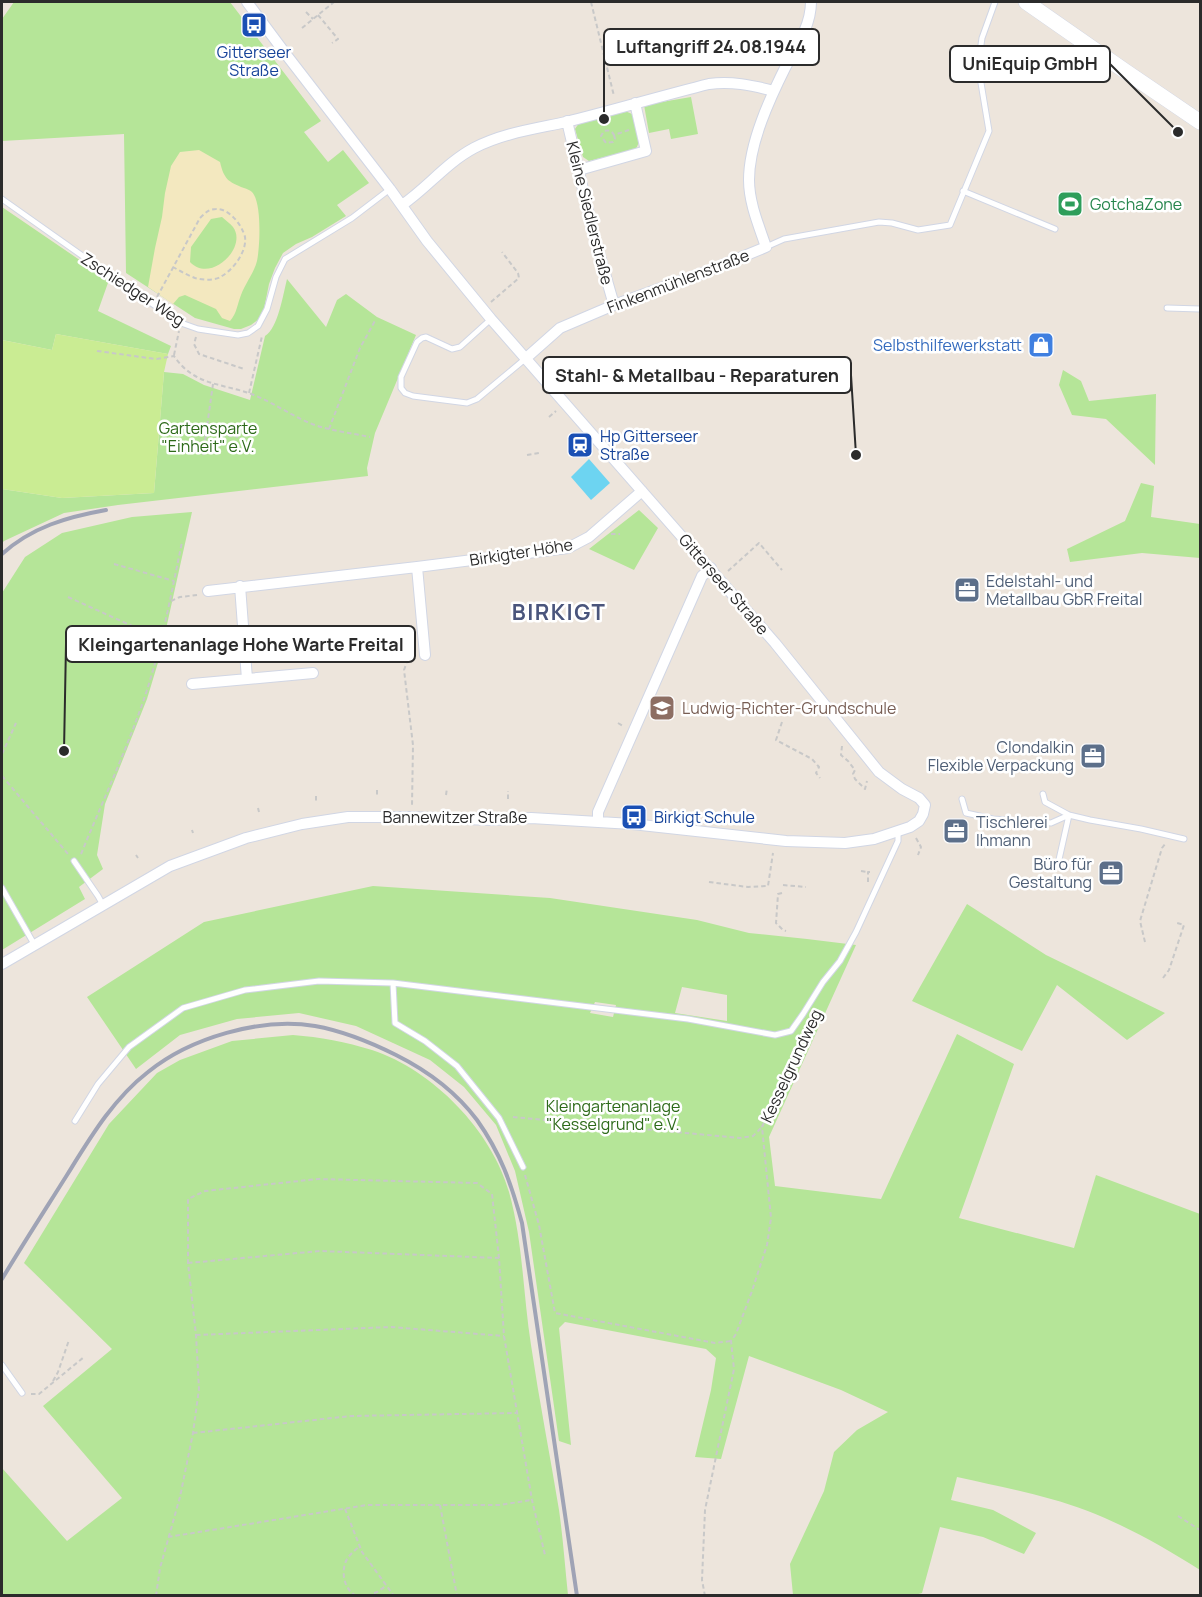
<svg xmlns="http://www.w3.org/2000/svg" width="1202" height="1597" font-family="Manrope,sans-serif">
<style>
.green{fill:#b5e598;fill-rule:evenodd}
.sand{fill:#f3e8bf;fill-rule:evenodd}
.pitch{fill:#caec93}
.water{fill:#6dd4f1}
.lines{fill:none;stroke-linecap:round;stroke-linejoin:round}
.lane-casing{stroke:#d1d6e4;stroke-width:7}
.street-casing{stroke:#d1d6e4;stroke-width:12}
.secondary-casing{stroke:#d1d6e4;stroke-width:16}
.path{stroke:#c8c8c8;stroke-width:2;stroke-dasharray:4.5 3;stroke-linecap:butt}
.lane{stroke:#fff;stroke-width:5}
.street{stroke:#fff;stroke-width:10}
.secondary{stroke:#fff;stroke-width:15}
.rail{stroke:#9fa3b5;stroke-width:4}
.labels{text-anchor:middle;stroke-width:5;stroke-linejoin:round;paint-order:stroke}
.transit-label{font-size:16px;fill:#164399;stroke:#fff;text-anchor:start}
.leisure-label{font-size:16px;fill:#27864d;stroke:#fff;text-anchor:start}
.street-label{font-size:16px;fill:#2b2b2b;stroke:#fff}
.shop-label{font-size:16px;fill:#366cbe;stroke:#fff;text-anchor:end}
.park-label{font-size:16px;fill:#2d6a19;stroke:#fff}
.service-label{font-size:16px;fill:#4e5e75;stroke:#fff;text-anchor:start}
.education-label{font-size:16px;fill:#785e54;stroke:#fff;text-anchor:start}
.district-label{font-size:22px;font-weight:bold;letter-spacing:1.5px;fill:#4a557c;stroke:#fff}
.leader{fill:none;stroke:#2b2b2b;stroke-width:2}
.callout-dot{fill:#2b2b2b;stroke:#fff;stroke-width:2}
.callout{fill:#fff;stroke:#2b2b2b;stroke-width:2}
.callout-label{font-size:18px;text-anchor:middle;font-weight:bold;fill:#2b2b2b}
</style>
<rect width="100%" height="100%" fill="#ede5dc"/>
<path class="green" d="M14,2h216l91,119 -17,11 24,30 15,-12 26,33 -32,22 9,11 -34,21 -16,7 -13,9 -8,15 -6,16 -5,25 -5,10 -8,6 -10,4h-7l-39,-11 -69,-45 -2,-139 -122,7v-122z
M691,97l7,37 -27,5 -2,-10 -20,4 -5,-28z
M625,111l7,3 7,28 -3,7 -47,12 -6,-4 -8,-28 4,-6z
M2,207l107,73 -11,31 73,35 -3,8 -112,-20 -4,16 -50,-10z
M287,279l39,48 11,-27 9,-6 31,23 39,18 -41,98 -8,35 1,8 -250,29 -54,8 -60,28 -2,2v-54l60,9 92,-5 10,-121 19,2 21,11 46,15 15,-64c13,-8 18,-41 22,-57z
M1063,370l18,11 8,20 67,-7 -1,71 -49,-46 -34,-4 -13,-30z
M1141,483l13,3 -3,31 49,7v34l-58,-5 -72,9 -3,-13 58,-28z
M639,510l19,18 -24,42 -45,-21z
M192,512l-32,144 -13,43 -42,105 -8,51 6,14 -24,18 6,12 -83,51v-357l23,-36 37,-24 70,-16z
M373,886l177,12 147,22 52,13 58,6 49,6 -87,192 6,49 106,13 76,-165 57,30 -55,154 115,30 22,-73 104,39v356c-46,-29 -96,-57 -149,-71 -31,-9 -63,-15 -94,-22l-6,23 42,10 43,23 -12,21 -41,-17 -43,-10 -18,66 -11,3 -118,-1 -3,-31 34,-73 10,-39 23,-22 31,-18 -47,-22 -92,-34 -28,103 -26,-2 16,-67 5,-32 -10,-9 -141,-27 -6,6 12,117 -12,-4 -30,-209 -14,-61 -19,-46 -32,-38 -34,-27 -74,-34 -57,-13 -62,6 -57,16 -44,34 -49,-72 117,-75zM682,987l45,8v26l-52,-8zM595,1002l21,3 -3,12 -23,-4z
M967,904l79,51 119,58 -38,27 -70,-55 -35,66 -110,-50z
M293,1035c27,2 53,7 79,15 61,20 120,81 137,142 14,50 14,102 22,153 8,55 19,110 28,165 4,28 6,57 9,85h-566v-127l65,73 55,-43 -79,-92 69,-57 -88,-86 85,-139 48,-51 23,-13 52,-19z"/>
<path class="sand" d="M199,150l21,12c4,17 8,20 24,26 3,1 6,2 8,4 10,10 8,55 5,69 -3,12 -12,23 -16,34 -4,10 -4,18 -11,26l-8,-3 -6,-9 -31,-14 -6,2 -6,7 -25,-17 7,-39 7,-31 3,-24 6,-27 9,-14zM222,217c3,3 8,6 11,10 15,20 -22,57 -43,35l1,-15 20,-28z"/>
<path class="pitch" d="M56,334l112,20 -4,18 -10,121 -92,5 -60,-9v-149l50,10z"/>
<path class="water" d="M589,459l21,24 -19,17 -20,-23z"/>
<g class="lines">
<g class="lane-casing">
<path id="lane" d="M963,191l92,38
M2,199l116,82 63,42 17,6 40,6 10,-2 10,-7 9,-17 9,-32 9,-18 67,-41 38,-29
M766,247l18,-8 95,-17 13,1 26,7 32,-5 39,-94 -11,-66 4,-27 13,-36
M1167,308l33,1
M491,319l-31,28 -8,2 -26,-12 -4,1 -5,4 -16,35v11l4,5 8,3 54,7 10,-4 48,-40
M1043,794l2,8 24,13 21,5 51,9 43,10
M962,799l4,14 27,6 58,4 18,-8
M74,861l24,35 5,9
M1058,864l11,-49
M2,888l32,56
M75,1121l23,-37 31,-37 54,-39 62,-18 74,-9 74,2
M523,1167l-24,-49 -42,-52 -32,-25 -30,-18 -2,-40 295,36 87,16 16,-4 12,-17 20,-32 17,-21 16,-29 42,-91v-10
M2,1365l20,28"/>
</g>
<g class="street-casing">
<path id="street" d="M567,121l26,111 21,73
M579,170l67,-19 -11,-48
M402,205c25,-17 44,-42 72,-57 29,-15 60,-19 92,-26 48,-12 95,-26 143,-38 22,-3 42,1 65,7
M525,359l35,-31 54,-23 89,-32 63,-26c-7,-21 -17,-44 -17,-67 0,-37 21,-82 37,-114 11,-20 25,-41 25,-64
M417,567l8,88
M240,586l7,93
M208,591l209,-24 151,-19 21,-11 53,-46
M192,684l121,-11
M598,821v-9l104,-236 9,-8
M2,964l168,-98 76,-28 56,-14 46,-7h61l83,3 39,-2 101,6 154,17 59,2 29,-4 36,-12 9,-6 4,-7 2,-9 -6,-7 -17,-9 -23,-17 -104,-129 -284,-324 -64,-78 -37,-52 -102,-132 -41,-55"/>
</g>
<g class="secondary-casing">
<path id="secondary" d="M1026,2l99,69 75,51"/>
</g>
<path class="path" d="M591,2l23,94
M306,12l7,7
M318,15l20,24 -6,4
M302,28l32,-26
M614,135l1,4 -2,3 -7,1 -5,-7 3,-5c5,-1 7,-1 10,4l15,-5
M157,297l43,-79c5,-5 9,-9 16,-9 13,-1 26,16 29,28 2,14 -11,32 -23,39 -6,5 -20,4 -27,2 -8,-3 -15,-7 -22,-11
M491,302l28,-24 -1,-5 -16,-21
M196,337l-2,7 5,10 45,15
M97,351l59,8 18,-3c21,31 50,27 80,39 20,8 38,21 58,29 19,7 39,9 58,13
M174,355l5,-24
M249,393l13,-57
M549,417l7,-6
M329,429l31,-81 16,-29
M206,433l32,4
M203,455l10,-71
M527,455l12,-2
M611,534h9
M114,564l60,17
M728,571l31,-28 23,27
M68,597l93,42
M171,601l9,-4 17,-2
M408,659l-4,11 9,75 -1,60
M782,722l-6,18 36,19 7,8 -3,6 4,5
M618,723l5,3
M842,746l-1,9 7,6 7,9 -2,4 2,5 10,10 2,-8
M2,754l14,-31
M2,776l66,78
M377,790v5
M446,795l1,-7
M316,796v5
M508,799v-8
M258,808l1,4
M192,830l1,3
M958,831l-1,5h7
M916,838l5,9 -3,8
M81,854c21,-51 44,-101 62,-152 18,-52 28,-107 39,-160
M136,855l2,3
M861,871l7,1
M709,882l39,5 20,-1 5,-33
M868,882v-10h5
M783,885l23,2
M782,893l-4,1 -2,29 7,7 3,1
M1145,942l-5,-21 22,-73 4,-5
M1163,978l6,-8 15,-45 -7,-2
M513,1117l227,21 13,-2 8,-8
M525,1175l14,50 16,88 160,30 16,-2
M188,1263l132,-12 179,7
M196,1335l195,-8 113,9
M53,1381l5,-9 11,-32
M31,1394h8l45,-37
M193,1433l158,-17 165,-3
M440,1505l17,91
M345,1509l17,43 32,44
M1178,1516l22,14
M168,1537l199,-32h133l31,-5
M156,1596l4,-28 20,-71 13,-64 6,-44 -3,-54 -8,-72v-64l17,-8 113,-12 159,4 15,11 7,64 5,78 28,164 13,55
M356,1596c-12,-7 -15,-23 -10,-35 3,-6 9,-11 14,-15
M367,1596l10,-4 9,-6
M705,1596l-3,-16 3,-70 29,-141 -3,-28 5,-7 16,-43 15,-46 4,-27 -9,-91 51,-109"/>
<use href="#lane" class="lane"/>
<use href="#street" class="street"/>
<use href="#secondary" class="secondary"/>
<path class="rail" d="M2,554c30,-27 65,-37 104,-44
M2,1279c21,-35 43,-69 65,-104 23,-37 46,-76 81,-103 42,-34 112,-55 167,-46 28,5 55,16 81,29 30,15 60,37 81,65 24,34 34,63 45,103l55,373"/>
</g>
<defs>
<g id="bus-square" transform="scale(1.35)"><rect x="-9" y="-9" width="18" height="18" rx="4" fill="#1a4fb4" stroke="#fff"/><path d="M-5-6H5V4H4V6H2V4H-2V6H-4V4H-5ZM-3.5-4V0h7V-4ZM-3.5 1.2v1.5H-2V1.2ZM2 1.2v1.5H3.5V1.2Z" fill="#fff"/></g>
<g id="stadium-square" transform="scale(1.35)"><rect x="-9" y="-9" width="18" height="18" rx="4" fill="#2e9e5b" stroke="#fff"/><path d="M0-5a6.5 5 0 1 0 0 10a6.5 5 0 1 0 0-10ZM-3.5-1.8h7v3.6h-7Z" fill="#fff"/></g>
<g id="shop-square" transform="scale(1.35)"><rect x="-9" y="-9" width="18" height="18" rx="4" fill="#3f7fe0" stroke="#fff"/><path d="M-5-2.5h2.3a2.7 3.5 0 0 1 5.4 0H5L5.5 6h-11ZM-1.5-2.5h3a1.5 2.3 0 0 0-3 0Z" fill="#fff"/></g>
<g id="station-square" transform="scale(1.35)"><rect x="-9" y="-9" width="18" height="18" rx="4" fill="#1a4fb4" stroke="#fff"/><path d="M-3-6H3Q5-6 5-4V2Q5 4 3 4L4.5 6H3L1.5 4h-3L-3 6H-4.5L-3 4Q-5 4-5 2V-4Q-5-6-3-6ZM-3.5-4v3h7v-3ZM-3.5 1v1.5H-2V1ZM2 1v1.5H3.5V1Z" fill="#fff"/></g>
<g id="office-square" transform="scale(1.35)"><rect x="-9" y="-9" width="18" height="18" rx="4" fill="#5c6f8a" stroke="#fff"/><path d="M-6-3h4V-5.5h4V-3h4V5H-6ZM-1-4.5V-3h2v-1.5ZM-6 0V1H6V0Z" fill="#fff"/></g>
<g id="school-square" transform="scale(1.35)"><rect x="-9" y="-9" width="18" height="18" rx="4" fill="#8d6e63" stroke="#fff"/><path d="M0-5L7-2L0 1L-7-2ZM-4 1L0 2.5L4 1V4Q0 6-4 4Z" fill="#fff"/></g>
</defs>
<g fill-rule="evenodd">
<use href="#bus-square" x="254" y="25"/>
<use href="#stadium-square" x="1070" y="204"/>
<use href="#shop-square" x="1041" y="345"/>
<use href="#station-square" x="580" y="445"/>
<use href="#office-square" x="967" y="590"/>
<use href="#school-square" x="662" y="708"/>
<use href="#office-square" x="1093" y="756"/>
<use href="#bus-square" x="634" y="817"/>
<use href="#office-square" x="956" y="831"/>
<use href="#office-square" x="1111" y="873"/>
</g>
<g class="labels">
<g class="transit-label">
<text x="254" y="58" text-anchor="middle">Gitterseer<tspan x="254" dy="18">Straße</tspan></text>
<text x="600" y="442">Hp Gitterseer<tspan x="600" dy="18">Straße</tspan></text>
<text x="654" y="823">Birkigt Schule</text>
</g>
<g class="leisure-label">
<text x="1090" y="210">GotchaZone</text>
</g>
<g class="street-label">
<text transform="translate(590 213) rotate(76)" y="6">Kleine Siedlerstraße</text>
<text transform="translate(678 281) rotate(-21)" y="6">Finkenmühlenstraße</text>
<text transform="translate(133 289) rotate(33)" y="6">Zschiedger Weg</text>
<text transform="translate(521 552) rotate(-9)" y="6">Birkigter Höhe</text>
<text transform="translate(724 584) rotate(49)" y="6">Gitterseer Straße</text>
<text x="455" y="823">Bannewitzer Straße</text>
<text transform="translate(791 1066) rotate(-65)" y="6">Kesselgrundweg</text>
</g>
<g class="shop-label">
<text x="1022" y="351">Selbsthilfewerkstatt</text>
</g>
<g class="park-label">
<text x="208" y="434">Gartensparte<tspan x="208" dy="18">"Einheit" e.V.</tspan></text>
<text x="613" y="1112">Kleingartenanlage<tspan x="613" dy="18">"Kesselgrund" e.V.</tspan></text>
</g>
<g class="service-label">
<text x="986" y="587">Edelstahl- und<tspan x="986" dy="18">Metallbau GbR Freital</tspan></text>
<text x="1074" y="753" text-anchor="end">Clondalkin<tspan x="1074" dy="18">Flexible Verpackung</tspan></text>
<text x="976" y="828">Tischlerei<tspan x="976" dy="18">Ihmann</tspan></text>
<text x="1092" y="870" text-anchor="end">Büro für<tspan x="1092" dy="18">Gestaltung</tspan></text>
</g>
<g class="education-label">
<text x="682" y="714">Ludwig-Richter-Grundschule</text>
</g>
<g class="district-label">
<text x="559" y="620">BIRKIGT</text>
</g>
</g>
<path class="leader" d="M604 119L604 47M1178 132L1110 64M856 455L851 375M64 751L66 644"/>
<g class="callout-dot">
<circle cx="604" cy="119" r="6"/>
<circle cx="1178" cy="132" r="6"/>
<circle cx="856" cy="455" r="6"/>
<circle cx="64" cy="751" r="6"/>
</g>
<g class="callout">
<rect x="604" y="29" width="215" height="36" rx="6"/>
<rect x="950" y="46" width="160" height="36" rx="6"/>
<rect x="543" y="357" width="308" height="36" rx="6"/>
<rect x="66" y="626" width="349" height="36" rx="6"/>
</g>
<g class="callout-label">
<text x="711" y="53">Luftangriff 24.08.1944</text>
<text x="1030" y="70">UniEquip GmbH</text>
<text x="697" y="382">Stahl- &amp; Metallbau - Reparaturen</text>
<text x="241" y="651">Kleingartenanlage Hohe Warte Freital</text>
</g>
<rect width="1202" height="1597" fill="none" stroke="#2b2b2b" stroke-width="6"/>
</svg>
